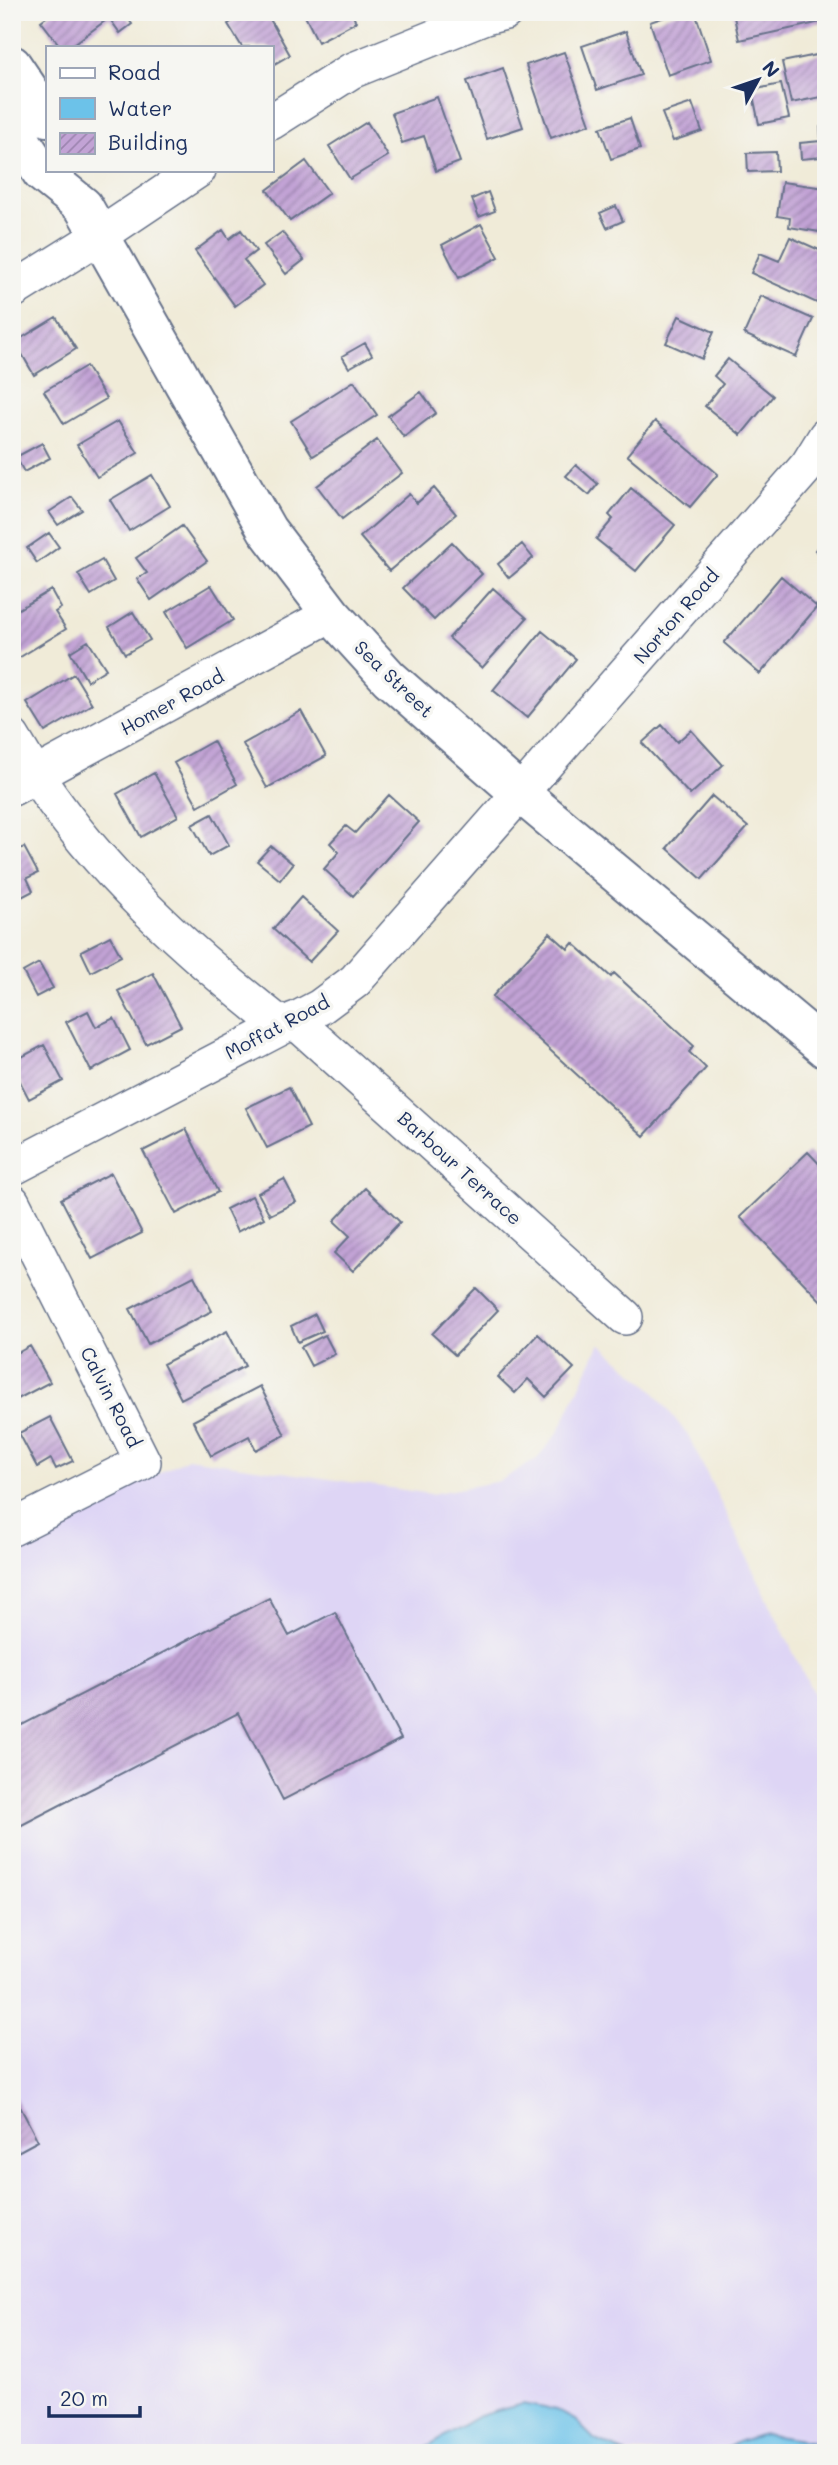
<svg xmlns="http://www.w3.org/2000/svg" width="838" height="2465" font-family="Mali,sans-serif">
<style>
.built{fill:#ded5f5}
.water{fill:#6cc2e9;stroke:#4478a4;stroke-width:2}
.building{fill:url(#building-hatch)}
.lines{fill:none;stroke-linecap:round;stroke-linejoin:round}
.street-casing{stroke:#667189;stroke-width:38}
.secondary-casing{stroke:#667189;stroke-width:42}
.street{stroke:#fff;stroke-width:35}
.secondary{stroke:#fff;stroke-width:38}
.labels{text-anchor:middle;stroke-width:7;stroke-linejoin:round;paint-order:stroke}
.street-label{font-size:19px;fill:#1b2f5e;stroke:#f6f6f2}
</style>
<defs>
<pattern id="building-hatch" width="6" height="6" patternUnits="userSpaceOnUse" patternTransform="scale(1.75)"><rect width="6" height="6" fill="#c2a3d5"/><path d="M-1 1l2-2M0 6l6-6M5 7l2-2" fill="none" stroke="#9d85b0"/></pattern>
</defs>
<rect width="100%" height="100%" fill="#f6f6f2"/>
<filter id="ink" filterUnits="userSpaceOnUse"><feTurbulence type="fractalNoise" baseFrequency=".0143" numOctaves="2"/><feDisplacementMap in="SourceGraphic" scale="14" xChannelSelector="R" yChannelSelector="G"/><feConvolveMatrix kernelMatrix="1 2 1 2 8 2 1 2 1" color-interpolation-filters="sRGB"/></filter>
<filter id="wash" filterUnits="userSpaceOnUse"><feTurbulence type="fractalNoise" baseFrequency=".00686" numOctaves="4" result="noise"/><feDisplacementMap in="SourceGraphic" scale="28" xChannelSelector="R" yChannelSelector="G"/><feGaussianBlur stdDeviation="1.57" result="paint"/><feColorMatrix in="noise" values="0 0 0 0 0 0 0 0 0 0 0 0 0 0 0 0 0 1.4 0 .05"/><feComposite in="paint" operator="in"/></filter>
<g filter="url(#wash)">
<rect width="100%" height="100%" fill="#f0ebd8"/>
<path class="built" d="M600,1343l52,46 37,48 137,283v733h-814v-906l176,-89 243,36 69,-13 38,-23 21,-27z"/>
<path class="water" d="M522,2404l34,6 19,10 20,20 31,13h-210l63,-37z
M763,2434l51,8 12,-1v12h-108l20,-11z"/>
<g id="blocks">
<path class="building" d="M53,12h70l9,12 -12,9 -11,-15 -39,29h-9l-20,-26z
M248,12h18l24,43 -19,11v-19h-29l-14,-23z
M303,12h48l5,10 -38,20z
M679,12h16l16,48 -43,15 -18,-53z
M733,12h93v9l-87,19z
M626,31l15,44 -44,15 -15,-44z
M564,52l26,72 -39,14 -25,-73z
M826,53v43l-35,7 -9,-41z
M503,68l20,59 -36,12 -20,-58z
M781,84l8,34 -30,6 -7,-34z
M437,97l23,65 -24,9 -12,-35 -22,7 -10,-30z
M692,103l10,28 -29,10 -11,-28z
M630,118l10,31 -29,10 -11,-31z
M367,122l21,34 -38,23 -21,-33z
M826,126v39h-5v-8l-20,2 -1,-16 21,-2 -1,-14z
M776,152l1,19 -29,1 -1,-19z
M306,161l23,32 -39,28 -23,-31z
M782,182l44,6v45l-37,-6 1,-9 -13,-2z
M488,192l7,19 -16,6 -7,-18z
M616,206l7,15 -16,7 -7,-15z
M481,224l18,33 -40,21 -17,-33z
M223,230l6,9 12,-9 15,21 -12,9 19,25 -28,21 -40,-55z
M282,232l22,28 -18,14 -22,-29z
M790,237l36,16v35l-7,16 -68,-31 9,-20 19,8z
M761,296l52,23 -17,38 -52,-23z
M679,316l35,16 -12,27 -36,-16z
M56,317l20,32 -42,26 -19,-33z
M365,343l7,12 -23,13 -7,-12z
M728,359l45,37 -32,39 -36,-29 18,-22 -9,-8z
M86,366l20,33 -42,25 -20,-33z
M354,381l23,34 -64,41 -22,-35z
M421,392l15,21 -32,24 -16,-21z
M118,421l20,32 -41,24 -20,-32z
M655,421l63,53 -28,33 -63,-52z
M377,440l25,33 -60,46 -25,-33z
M42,443l8,15 -26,14 -8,-15z
M576,465l22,19 -9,11 -23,-19z
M152,475l18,31 -41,25 -19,-31z
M434,488l22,26 -67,57 -29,-34 49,-43 8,9z
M631,488l44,37 -39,46 -40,-32 17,-20 -4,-4z
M72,497l10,13 -24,15 -9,-13z
M182,526l25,35 -56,39 -14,-21 10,-6 -11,-15z
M49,533l10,14 -22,16 -10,-15z
M826,536v23l-11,-9z
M452,542l30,32 -48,46 -31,-32z
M522,544l11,14 -24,20 -11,-14z
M102,560l12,21 -23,14 -13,-21z
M781,576l36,31 -57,67 -36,-31z
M211,585l22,35 -46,28 -21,-36z
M493,588l34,30 -45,50 -33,-30z
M51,590l10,18 -6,4 11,17 -54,33v-49z
M133,612l17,28 -25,14 -16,-27z
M542,631l34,28 -49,59 -34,-28z
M88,641l18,28 -19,12 -17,-29z
M74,674l18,30 -47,28 -18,-29z
M301,711l25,45 -59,32 -24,-44z
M662,725l15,17 14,-12 32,35 -33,30 -48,-52z
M213,741l24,43 -39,22 -24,-43z
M154,773l24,43 -37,21 -24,-43z
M389,795l30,27 -66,74 -29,-27 15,-17 -9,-9 16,-17 9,7z
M712,796l36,31 -46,52 -35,-31z
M212,814l17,31 -20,11 -17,-31z
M271,846l22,18 -13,16 -23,-19z
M24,847l14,26 -11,5 6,13 -21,11v-49z
M301,897l37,34 -29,31 -36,-33z
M550,933l18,16 5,-6 38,34 3,-4 80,73 -5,6 17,16 -62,68 -152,-139z
M110,936l11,20 -30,16 -10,-21z
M39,963l14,25 -17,9 -13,-25z
M153,973l28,53 -35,18 -28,-53z
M88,1011l8,16 18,-9 16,32 -39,21 -25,-49z
M44,1045l19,36 -34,18 -17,-33v-4z
M289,1087l20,40 -42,21 -21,-40z
M186,1129l32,63 -42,22 -33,-63z
M808,1152l18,19v135l-86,-89z
M111,1173l31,60 -50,26 -31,-60z
M284,1179l12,23 -26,13 -12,-22z
M365,1188l35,34 -47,49 -19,-18 16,-17 -16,-15z
M252,1196l12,22 -27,14 -11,-23z
M194,1276l18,35 -64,33 -18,-35z
M476,1288l22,22 -43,45 -23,-21z
M315,1314l8,17 -25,11 -7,-16z
M227,1331l18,35 -64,33 -18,-35z
M538,1334l36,34 -28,29 -18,-18 -13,14 -17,-16z
M325,1335l10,19 -24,12 -10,-19z
M30,1346l20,36 -38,20v-46z
M260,1386l25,49 -29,15 -7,-14 -38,20 -18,-35z
M50,1417l23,44 -17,8 -5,-10 -14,8 -18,-34z
M269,1598l20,38 46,-24 66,127 -118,61 -45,-87 -226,117v-100z
M12,2091l26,50 -26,14z"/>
</g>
</g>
<g filter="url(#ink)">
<use href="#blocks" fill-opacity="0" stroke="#667189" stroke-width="2"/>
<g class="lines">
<g class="street-casing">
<path id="street" d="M271,122l80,-51 134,-54 20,-5
M12,291l89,-56 97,-65
M12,737c68,118 164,206 270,289
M12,788l319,-174
M294,1020l331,297
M12,1168l308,-161 35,-26 453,-516 18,-29
M12,1202l131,260 -131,66"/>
</g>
<g class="secondary-casing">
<path id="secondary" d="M12,65l35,52
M12,127l30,46 41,33 184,324 64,84 58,64 132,116 305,255"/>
</g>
<use href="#street" class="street"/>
<use href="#secondary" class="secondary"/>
</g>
</g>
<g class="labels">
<g class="street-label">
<text transform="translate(676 616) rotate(-49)" y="7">Norton Road</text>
<text transform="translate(394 679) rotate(44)" y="7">Sea Street</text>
<text transform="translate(172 702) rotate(-29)" y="7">Homer Road</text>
<text transform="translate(277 1027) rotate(-28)" y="7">Moffat Road</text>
<text transform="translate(460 1168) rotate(42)" y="7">Barbour Terrace</text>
<text transform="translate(111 1397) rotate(63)" y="7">Calvin Road</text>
</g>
</g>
<rect width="838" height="2465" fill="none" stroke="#f6f6f2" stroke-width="42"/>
<rect x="46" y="46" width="228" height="126" fill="#f6f6f2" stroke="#9ea6b7" stroke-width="2"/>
<rect x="60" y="68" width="35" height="10" fill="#ffffff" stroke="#9ea6b7" stroke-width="2"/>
<text x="108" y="80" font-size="21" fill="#1b2f5e">Road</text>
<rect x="60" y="98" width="35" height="21" fill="#6cc2e9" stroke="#9ea6b7" stroke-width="2"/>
<text x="108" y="116" font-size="21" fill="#1b2f5e">Water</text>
<rect x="60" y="133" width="35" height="21" fill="url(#building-hatch)" stroke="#9ea6b7" stroke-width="2"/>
<text x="108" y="150" font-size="21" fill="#1b2f5e">Building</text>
<g transform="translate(758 80) rotate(50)" stroke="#f6f6f2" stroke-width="5" paint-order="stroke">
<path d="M0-5L12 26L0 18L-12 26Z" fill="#1b2f5e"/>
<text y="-10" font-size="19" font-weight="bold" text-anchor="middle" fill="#1b2f5e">N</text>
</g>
<path d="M49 2406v10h91v-10" fill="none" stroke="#1b2f5e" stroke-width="3.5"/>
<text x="60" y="2406" font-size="21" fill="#1b2f5e" stroke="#f6f6f2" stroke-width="5" paint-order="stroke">20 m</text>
</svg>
